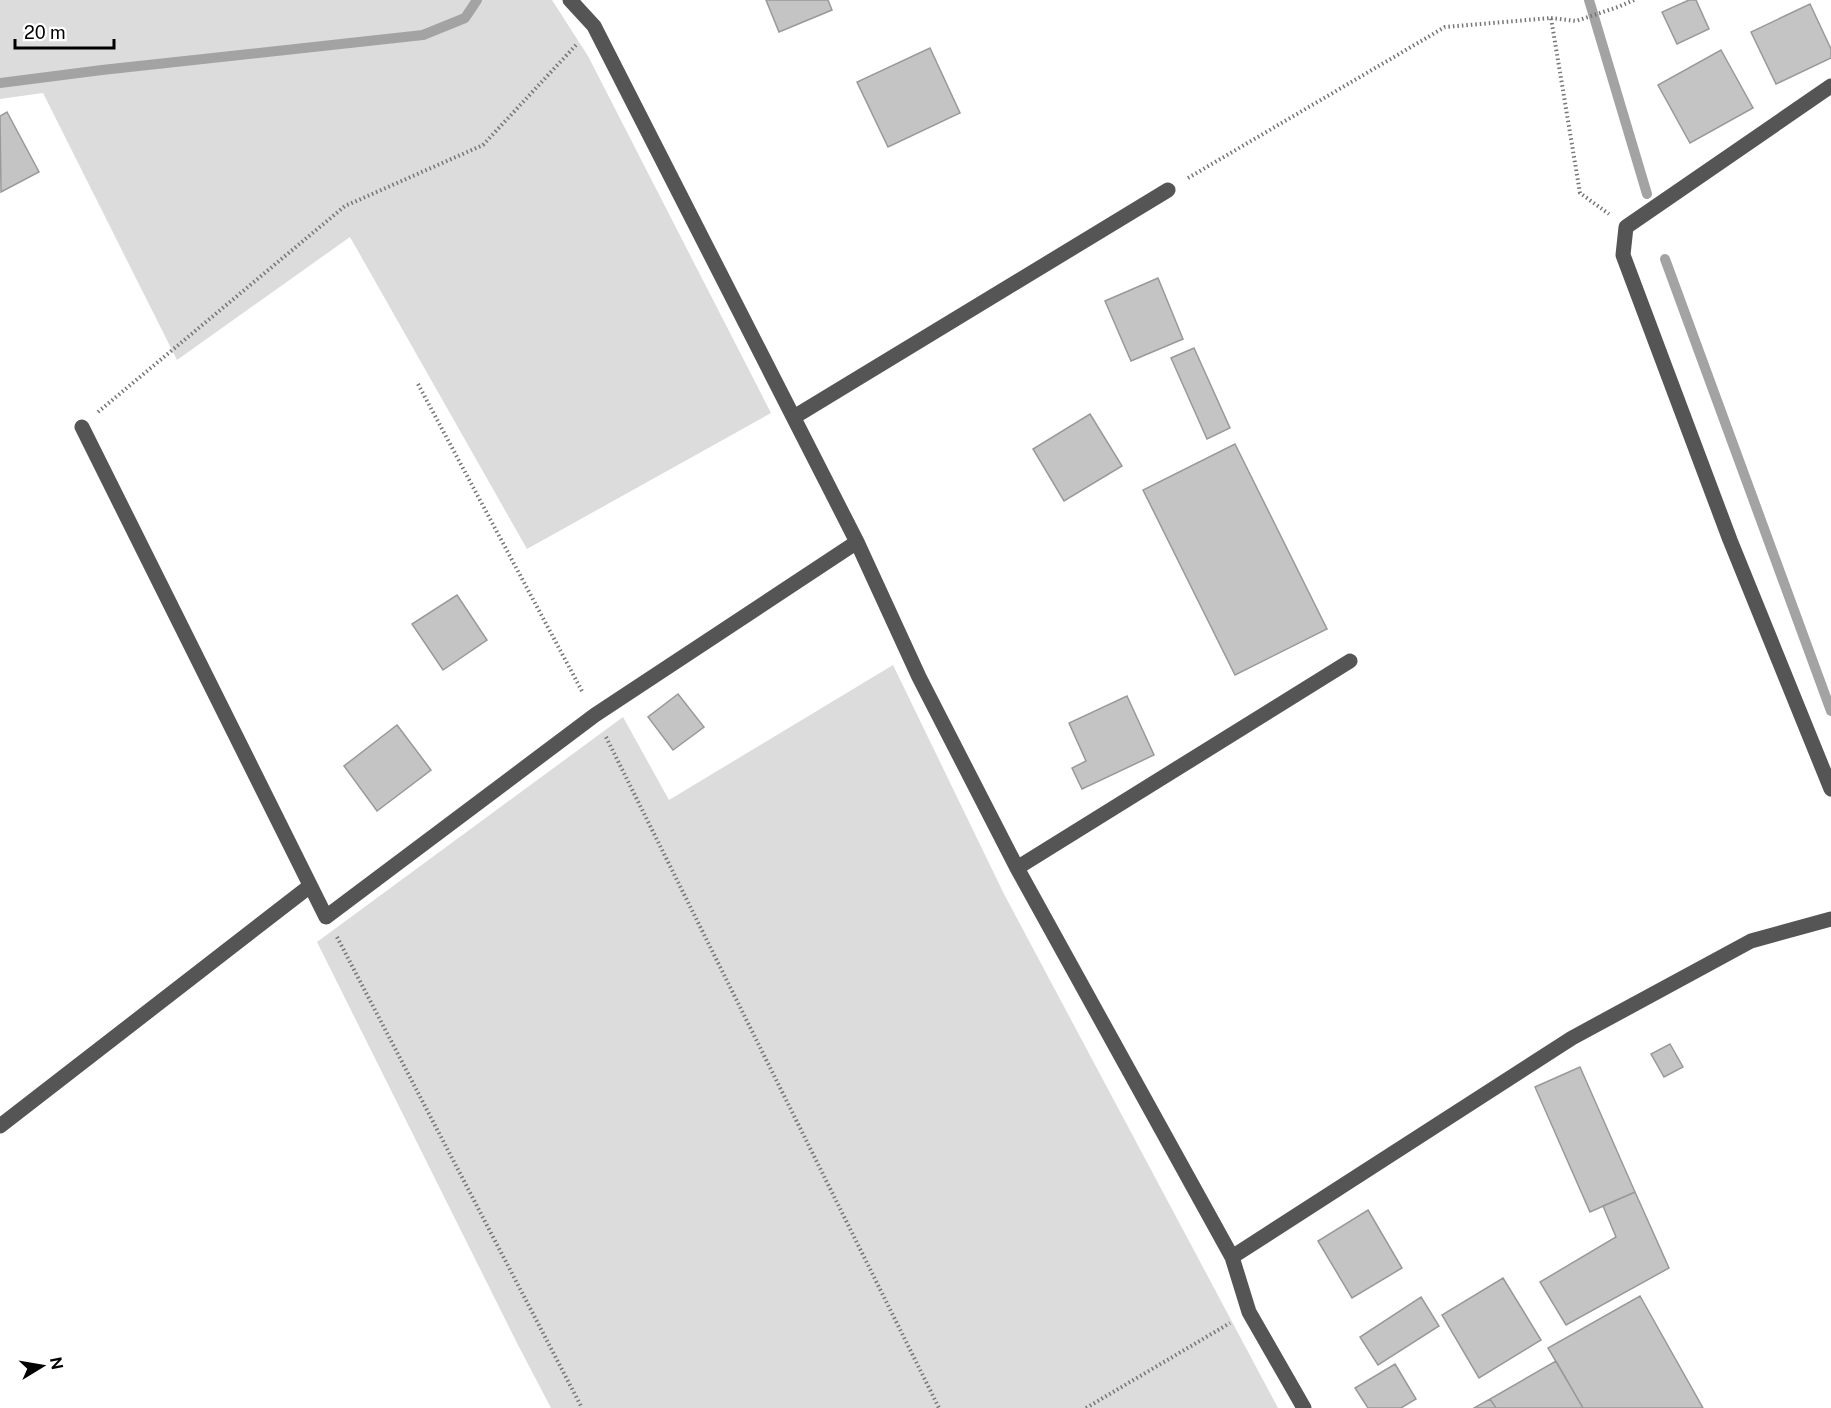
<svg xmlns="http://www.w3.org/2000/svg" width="1831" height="1408" font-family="'Public Sans',sans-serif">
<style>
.green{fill:#dcdcdc}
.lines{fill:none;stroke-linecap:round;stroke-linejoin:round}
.stream{stroke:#a3a3a3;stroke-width:10}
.building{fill:#c4c4c4;stroke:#999;stroke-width:1.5}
.path{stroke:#777;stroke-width:4;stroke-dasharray:1.5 3;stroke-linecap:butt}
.minor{stroke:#555;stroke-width:15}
</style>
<rect width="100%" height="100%" fill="#fff"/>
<path class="green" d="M0,0h552l36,56 183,357 -244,136 -177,-312 -173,123 -134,-267 -43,6z
M893,665l111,229 274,514h-727l-33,-63 -201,-403 306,-225 46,83z"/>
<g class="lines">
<path class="stream" d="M1589,0l58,194
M0,83l102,-13 321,-35 42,-17 12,-18
M1665,259l166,452"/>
</g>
<path class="building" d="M766,0h62l4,10 -53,22z
M1689,0h7l13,29 -32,15 -15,-32z
M1810,4l21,45v9l-55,26 -25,-52z
M930,48l30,65 -72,34 -31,-65z
M1721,50l32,58 -63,35 -32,-58z
M7,112l32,60 -38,20 -1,-76z
M1158,278l25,61 -52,22 -26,-60z
M1194,348l36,80 -23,11 -36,-81z
M1090,414l32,52 -58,35 -31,-52z
M1235,444l92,185 -92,46 -92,-185z
M457,595l30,45 -44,30 -31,-46z
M678,694l26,33 -31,23 -25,-33z
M1127,696l27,59 -72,34 -10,-21 14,-7 -17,-38z
M397,725l34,45 -54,41 -33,-45z
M1670,1044l13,23 -19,10 -13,-23z
M1580,1067l55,125 -45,20 -55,-125z
M1635,1192l34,76 -103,57 -26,-43 76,-45 -13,-31z
M1368,1210l34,58 -50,30 -34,-57z
M1503,1278l38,62 -62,38 -37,-63z
M1640,1296l63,112h-120l-35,-60z
M1421,1297l18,29 -61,39 -18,-28z
M1556,1361l27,47h-87l-6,-9z
M1395,1364l21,35 -15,9h-33l-13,-20z
M1490,1399l6,9h-22z"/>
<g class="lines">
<path class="path" d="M1551,18l25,3 42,-14 16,-7
M1188,178l257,-151 106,-9 29,175 29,21
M418,384l165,309
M98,412l247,-206 138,-61 94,-101
M606,737l333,671
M337,937l245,471
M1086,1408l144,-85"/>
<path class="minor" d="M570,0l24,26 263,516 62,135 98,191 215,389 17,55 55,96
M1831,86l-205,141 -3,28 107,285 101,249
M794,417l374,-227
M82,427l244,490 269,-202 262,-173
M1017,868l333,-207
M0,1126l310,-240
M1232,1257l340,-219 179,-97 80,-22"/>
</g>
<g transform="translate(42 1366) rotate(79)" stroke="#ffffff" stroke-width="4.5" paint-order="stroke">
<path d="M0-4.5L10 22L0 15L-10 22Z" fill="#000000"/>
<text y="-9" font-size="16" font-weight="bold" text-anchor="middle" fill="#000000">N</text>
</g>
<path d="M15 39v9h99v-9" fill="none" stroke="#000000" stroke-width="3"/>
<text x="24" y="39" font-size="18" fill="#000000" stroke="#ffffff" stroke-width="4.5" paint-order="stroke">20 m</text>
</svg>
